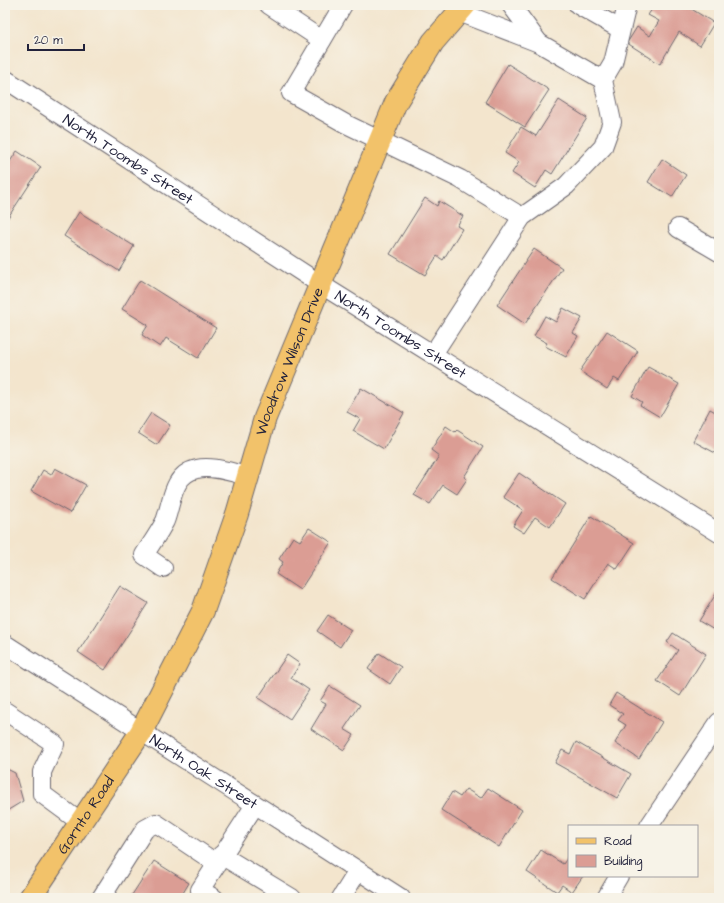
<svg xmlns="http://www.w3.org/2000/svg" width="724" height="903" font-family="'Architects Daughter',sans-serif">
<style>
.building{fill:#db9d94}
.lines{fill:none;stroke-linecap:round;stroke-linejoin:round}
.minor-casing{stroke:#6b666e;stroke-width:20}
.major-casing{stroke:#6b666e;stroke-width:24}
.minor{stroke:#fff;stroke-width:18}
.major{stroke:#f2c26a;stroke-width:22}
.labels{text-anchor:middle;stroke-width:3;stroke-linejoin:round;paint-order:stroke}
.street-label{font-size:15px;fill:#22223b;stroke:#f7f3e8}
</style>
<rect width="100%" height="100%" fill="#f7f3e8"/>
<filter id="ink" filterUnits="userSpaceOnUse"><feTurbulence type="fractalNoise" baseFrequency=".025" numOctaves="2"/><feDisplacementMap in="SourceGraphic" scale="8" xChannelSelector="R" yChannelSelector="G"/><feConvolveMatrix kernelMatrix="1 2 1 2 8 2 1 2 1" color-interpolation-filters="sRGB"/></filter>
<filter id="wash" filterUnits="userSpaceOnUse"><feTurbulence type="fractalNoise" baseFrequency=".012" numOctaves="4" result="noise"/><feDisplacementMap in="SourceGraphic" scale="16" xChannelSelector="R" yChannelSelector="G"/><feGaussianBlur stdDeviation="0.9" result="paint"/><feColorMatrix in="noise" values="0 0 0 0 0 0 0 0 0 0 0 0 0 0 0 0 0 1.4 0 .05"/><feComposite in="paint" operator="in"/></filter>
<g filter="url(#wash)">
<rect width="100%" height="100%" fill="#f3e5cd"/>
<g id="blocks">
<path class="building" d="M655,5h30l29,18 -14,23 -21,-14 -19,32 -33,-21 10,-16 13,9 9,-15 -11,-6z
M508,64l41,26 -24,37 -40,-25z
M559,100l28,18 -35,56 -6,-4 -11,18 -23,-15 7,-11 -14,-9 16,-26 15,9z
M17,151l24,16 -36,55v-53z
M662,159l24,16 -14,22 -24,-15z
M425,198l12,8 2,-5 24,15 -6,10 5,3 -19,31 -6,-4 -12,19 -35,-21z
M79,212l55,34 -15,25 -55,-35z
M534,249l28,19 -37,56 -28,-19z
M140,280l76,48 -18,30 -32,-20 -6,9 -18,-12 6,-10 -26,-16z
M563,308l19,10 -9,15 5,3 -12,21 -21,-11 2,-3 -13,-7 11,-20 11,6z
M607,331l31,20 -19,30 -5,-3 -7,11 -27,-18z
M648,367l31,17 -19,33 -20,-12 2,-3 -10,-6z
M361,388l43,25 -20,36 -31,-18 7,-12 -13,-7z
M710,409l9,5 -1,11 1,1v29l-26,-14z
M151,413l19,12 -13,20 -19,-12z
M446,426l9,6 2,-2 26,17 -19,30 3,2 -10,15 -14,-9 -13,19 -16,-9 25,-39 -8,-6z
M55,468l31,17 -16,28 -39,-22 12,-21 8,5z
M519,473l46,31 -15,23 -15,-10 -11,16 -11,-7 10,-16 -20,-13z
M591,516l43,27 -17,26 -9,-6 -23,36 -33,-21z
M309,528l22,14 -31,48 -24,-16 7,-12 -4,-3 14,-22 7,4z
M120,586l28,17 -43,67 -27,-18z
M719,589v44l-20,-12z
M328,615l23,15 -11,17 -23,-16z
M673,633l33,21 -26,42 -23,-15 21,-31 -11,-8z
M379,653l22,14 -11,17 -22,-15z
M287,655l13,9 -9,14 18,12 -19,29 -32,-21z
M330,686l30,19 -16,24 10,6 -10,15 -33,-21 15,-25 -6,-3z
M616,693l46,29 -23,37 -24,-16 11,-18 -8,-5 5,-6 -14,-9z
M576,742l55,32 -14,24 -62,-35 7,-13 8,4z
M5,768l10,5 8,28 -18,11z
M488,788l34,22 -23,37 -58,-37 11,-18 8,5 6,-8 15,9z
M541,850l22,14 6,-8v20h14l-11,16 -10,-7 -5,7 -30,-20z
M154,861l35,22 -9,15h-50z"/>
</g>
</g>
<g filter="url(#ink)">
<use href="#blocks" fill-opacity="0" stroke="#6b666e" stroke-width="1"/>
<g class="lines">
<g class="minor-casing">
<g id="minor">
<path d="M269,5l53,35"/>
<path d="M343,5l-52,88 55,31 114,55 62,38"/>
<path d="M511,5l28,38"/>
<path d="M578,5l42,24"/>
<path d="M459,12l80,31 64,37"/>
<path id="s1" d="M5,79l315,205 399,249"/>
<path d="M678,228l41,24"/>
<path d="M433,354l89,-137 44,-31 37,-39 9,-25 -9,-42 10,-17 14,-58"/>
<path d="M163,568l-19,-13c7,-11 15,-22 21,-34 7,-18 7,-47 32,-52 15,-4 36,4 51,7"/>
<path id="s2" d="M5,644l396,254"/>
<path d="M5,711l50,33 -13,28v22l38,28"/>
<path d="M649,826l70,-104"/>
<path d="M221,855l71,43"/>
<path d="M101,898l44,-69 11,-6 60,40"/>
<path d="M214,898l-14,-8 55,-85"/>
<path d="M341,898l17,-27"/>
<path d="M606,898l13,-22"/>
</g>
</g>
<g class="major-casing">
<g id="major">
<path id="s3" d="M30,898l111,-166 62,-121 34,-97 28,-96 131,-316 37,-60 32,-37"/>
</g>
</g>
<use href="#minor" class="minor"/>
<use href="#major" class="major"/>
</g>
</g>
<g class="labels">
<g class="street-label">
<text dy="5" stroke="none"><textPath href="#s1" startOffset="147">North Toombs Street</textPath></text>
<text dy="5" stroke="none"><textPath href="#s1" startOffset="471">North Toombs Street</textPath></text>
<text dy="5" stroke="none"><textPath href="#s3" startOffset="600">Woodrow Wilson Drive</textPath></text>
<text dy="5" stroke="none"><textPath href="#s2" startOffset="236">North Oak Street</textPath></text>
<text dy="5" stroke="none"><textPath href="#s3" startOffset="100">Gornto Road</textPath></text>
</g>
</g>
<rect width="724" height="903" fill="none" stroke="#f7f3e8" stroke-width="20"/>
<rect x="568" y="825" width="130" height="52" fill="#f7f3e8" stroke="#a29fa3"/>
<rect x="576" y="838" width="20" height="6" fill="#f2c26a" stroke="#a29fa3"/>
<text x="604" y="845" font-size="12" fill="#22223b">Road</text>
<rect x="576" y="855" width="20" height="12" fill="#db9d94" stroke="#a29fa3"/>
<text x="604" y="865" font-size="12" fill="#22223b">Building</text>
<path d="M28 44v6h56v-6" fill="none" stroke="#22223b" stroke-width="2"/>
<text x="34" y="44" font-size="12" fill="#22223b" stroke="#f7f3e8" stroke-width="3" paint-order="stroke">20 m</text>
</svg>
